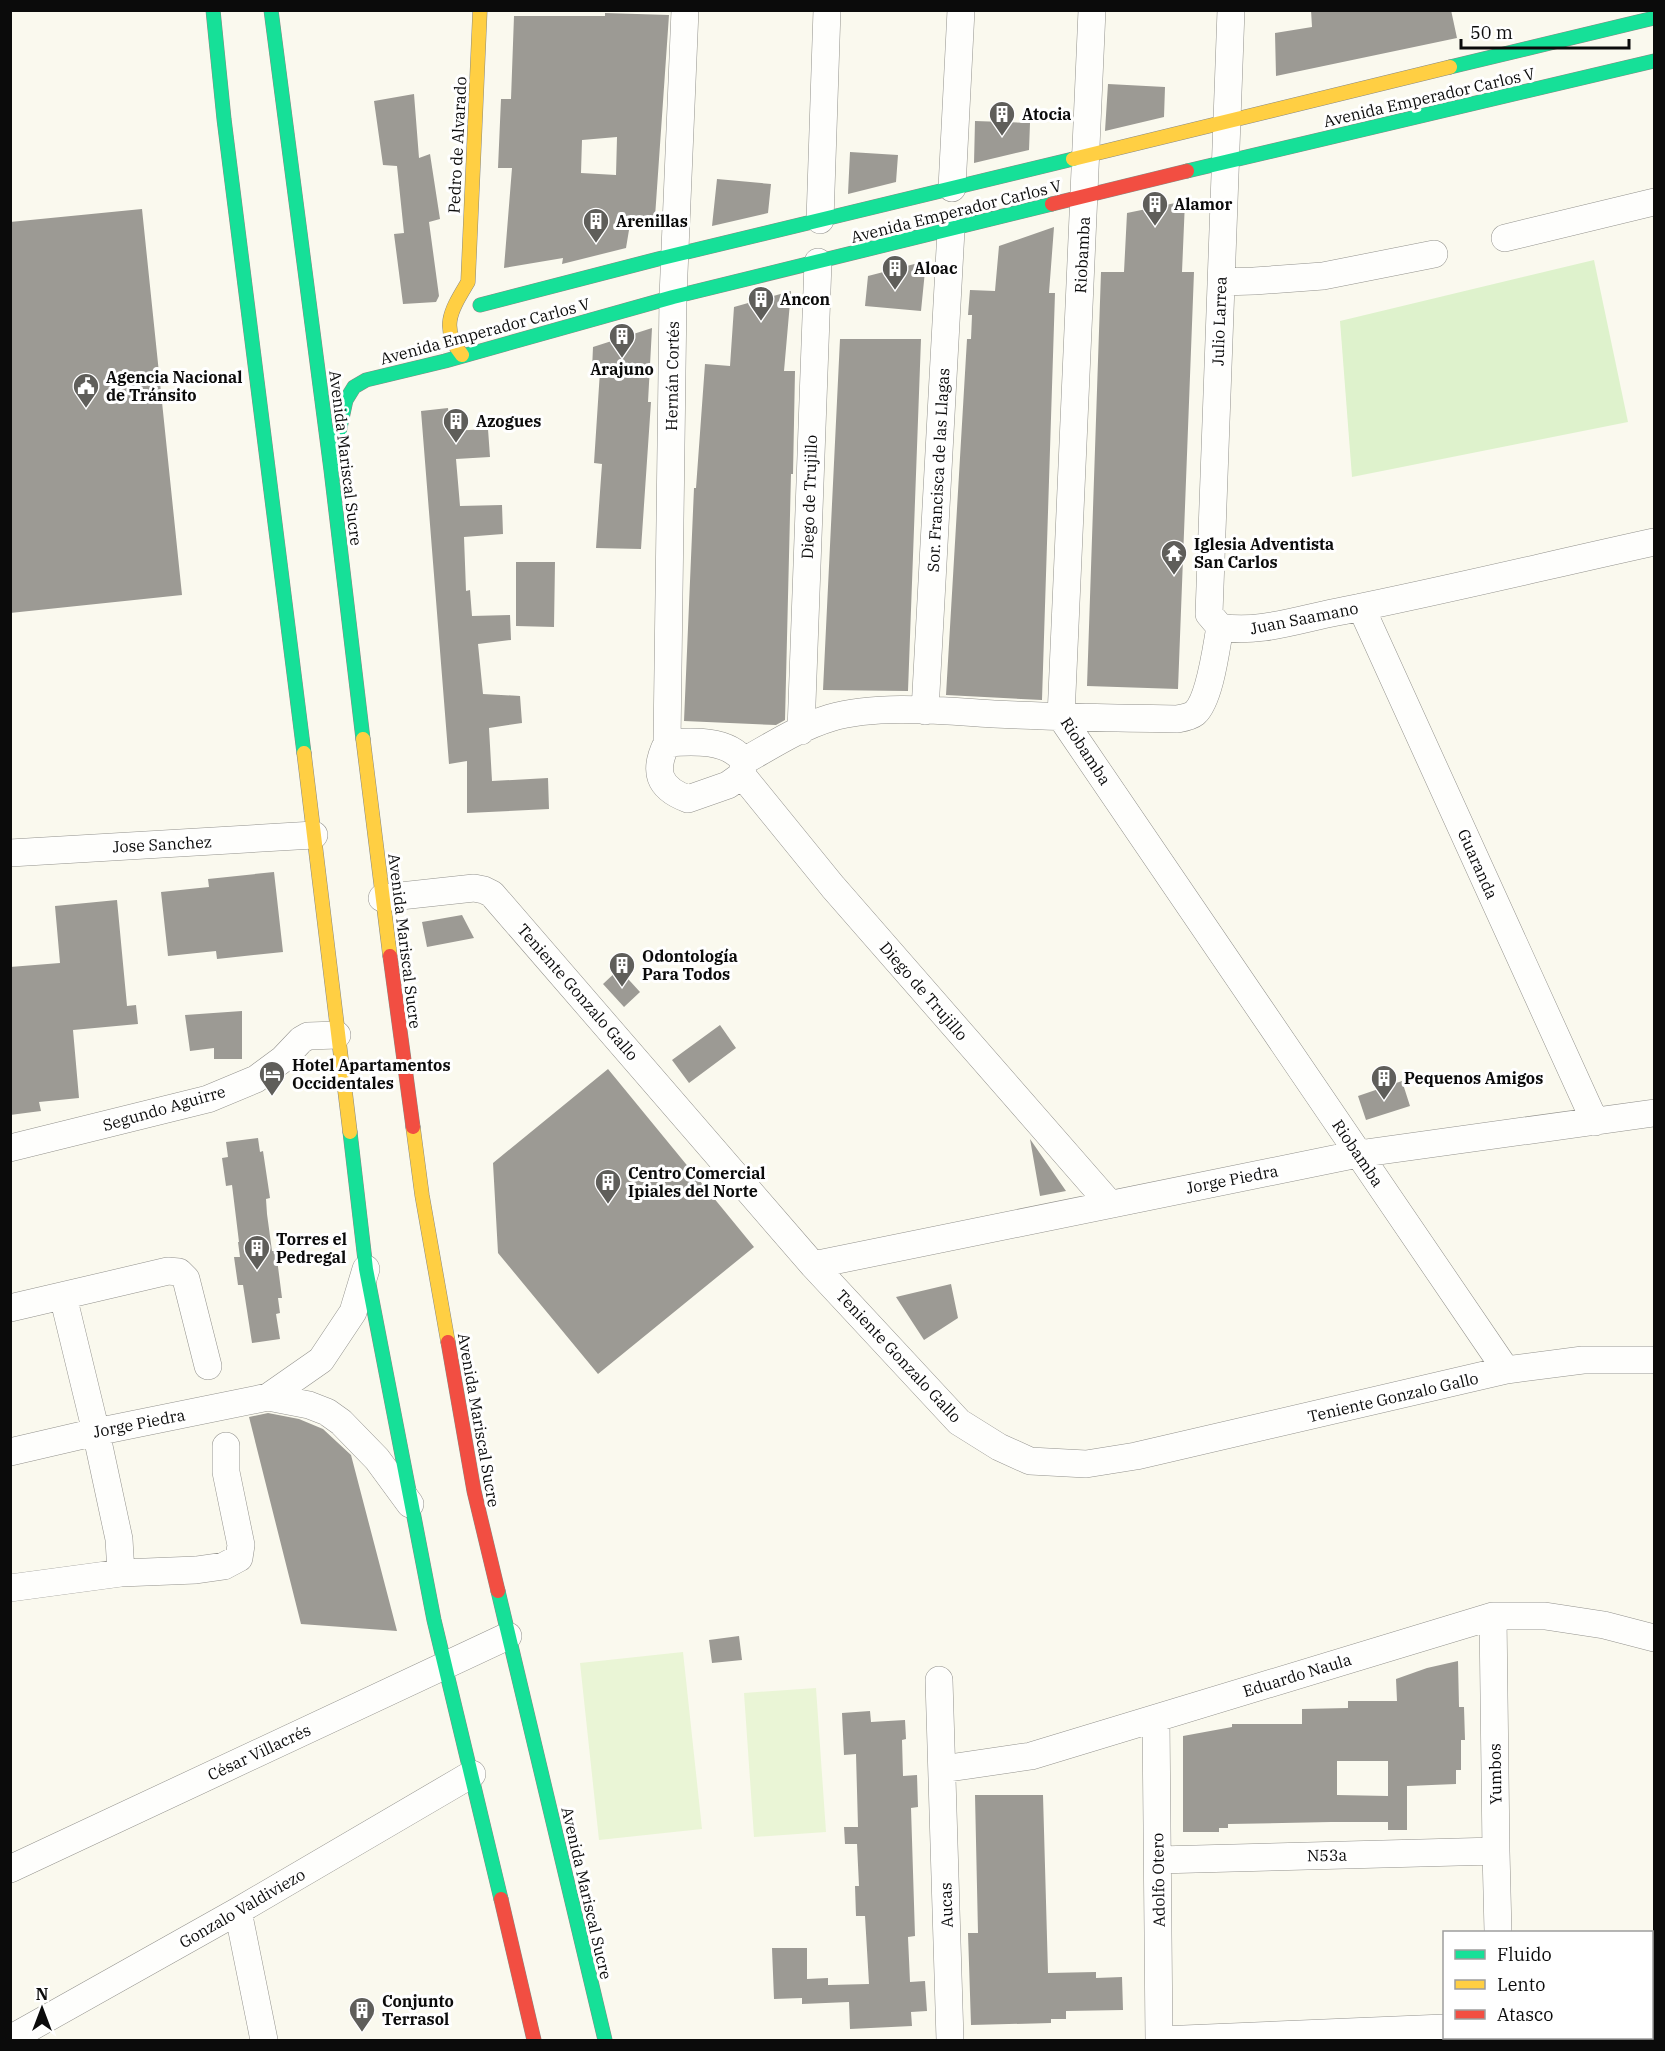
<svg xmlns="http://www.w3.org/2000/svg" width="1665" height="2051" font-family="'IBM Plex Serif',serif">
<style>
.green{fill:#def2cc}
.pitch{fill:#eaf5d6}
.building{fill:#9c9a94;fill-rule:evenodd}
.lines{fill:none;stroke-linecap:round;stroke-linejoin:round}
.street-casing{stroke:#93928d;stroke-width:28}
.fast-casing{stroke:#898984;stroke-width:15}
.slow-casing{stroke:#898984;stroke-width:15}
.jam-casing{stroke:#898984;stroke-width:15}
.street{stroke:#fefefc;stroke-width:27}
.fast{stroke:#16e098;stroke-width:14}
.slow{stroke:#ffcf43;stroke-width:14}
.jam{stroke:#f24e42;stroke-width:14}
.labels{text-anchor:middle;stroke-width:6;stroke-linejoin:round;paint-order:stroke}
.street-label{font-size:16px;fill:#0b0b0b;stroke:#fff}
.poi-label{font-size:16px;font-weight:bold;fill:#0b0b0b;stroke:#fff;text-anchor:start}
</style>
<rect width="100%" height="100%" fill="#faf9ee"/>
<path class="green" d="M1594,260l34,162 -276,55 -12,-156z"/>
<path class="pitch" d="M683,1652l19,177 -103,11 -19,-177z
M816,1688l10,144 -72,5 -10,-144z"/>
<path class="building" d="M1311,10h140l6,28 -181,38 -1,-43 37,-6z
M605,13l64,2 -14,202 -24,1 -5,30 -64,16 1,-6 -59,10 8,-100h-14l3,-69h10l3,-83h91zM617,137l-1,38 -35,-2 1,-33z
M1108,84l57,3 -1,30 -59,14z
M414,94l5,64 11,-4 10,65 -11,3 10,74 -3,6 -33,2 -9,-70 10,-1 -7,-67 -14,-1 -9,-64z
M975,121l55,2 -1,27 -55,13z
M850,152l48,3 -2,27 -48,12z
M717,179l54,5 -3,29 -56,13z
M1185,201l-3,71h12l-16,417 -91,-3 14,-414h23l3,-59z
M142,209l40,386 -172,18v-391z
M1054,227l-5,66h6l-13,407 -96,-5 21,-356h4l1,-24h-4l2,-25 25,1 4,-45z
M926,261l-5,50 -56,-5 3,-30z
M791,291l-7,80h11l-2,103h-2l-6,246 -9,5 -92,-4 10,-233h2l9,-124 25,2 4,-59z
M652,328l-4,74h3l-10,147 -45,-1 6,-84 -8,-1 6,-92 -8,-1 1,-23z
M840,339h81l-13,352 -85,-1z
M448,408l2,23 38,-2 2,28 -34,2 4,47 42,-1 1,29 -39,3 2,54 4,-1 2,26 38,-1 1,25 -33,4 5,50 37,2 2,27 -33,5 3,53 56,-3 1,31 -82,4v-52l-18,3 -28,-353z
M516,562h39l-1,65 -38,-1z
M274,872l9,80 -66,7 -1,-8 -48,5 -7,-64 48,-5 -1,-8z
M117,900l10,106 9,-1 2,19 -65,6 6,68 -40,4 2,9 -31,4v-148l50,-4 -5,-57z
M462,915l12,23 -47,9 -5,-25z
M619,969l21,23 -16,15 -21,-23z
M242,1011v48h-28v-11l-24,3 -5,-36z
M720,1025l16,23 -47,35 -17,-23z
M608,1069l146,178 -156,127 -100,-121 -5,-90z
M1402,1081l8,25 -44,14 -8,-24z
M258,1138l2,14 3,-1 7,47 -4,1 1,15 5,37h4l6,47h-4l2,15 -4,1 4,25 -28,4 -9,-58h-5l-4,-28h6l-2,-15h1l-7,-57 -6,1 -4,-28 6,-1 -2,-15z
M1030,1139l36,52 -26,5z
M951,1284l7,34 -34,22 -28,-43z
M268,1413l31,6 24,10 28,26 46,176 -96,-7 -52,-207z
M739,1636l3,24 -30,3 -3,-23z
M1458,1661l1,46h5l1,33h-4v30h-5v14l-49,2v44h-19v-8h-57l-103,2v4h-9v4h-36v-96l49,-9v-3h70v-15l46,-1v-7h49l-1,-22 31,-11zM1337,1761h51v35l-51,-1z
M870,1711l1,11 34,-2 1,19 -4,1 1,36 14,-1 1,32 -7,1 4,128 -7,1 2,45 15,-1 2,30 -16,1 1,14 -62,3 -1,-27 -47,2v-6l-28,1 -2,-51h35v31l21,-1v7l41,-1 -4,-68h-9l-1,-30h4l-2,-42h-12l-1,-17h14l-2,-73 -12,1 -2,-42z
M975,1795h68l5,178 48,-1v6l26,-1 1,33 -57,1v8h-15v4l-80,2 -3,-92h10z"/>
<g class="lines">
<g class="street-casing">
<path id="street" d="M685,10l-12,287 -6,446c-14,28 -9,45 21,56l40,-14 14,-10
M1092,10l-31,707 445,653
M952,188l9,-178
M820,220l7,-210
M1505,238l149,-36
M1221,282l33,-1 69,-5 111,-22
M1361,607l234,515
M1220,627l-11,-13 22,-604
M1220,627c38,7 80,-8 117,-15 106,-21 212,-47 317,-70
M925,711l26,-481
M801,731l17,-469
M667,743c25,-2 61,-4 77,18l-2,14
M744,761c27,-15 56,-34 86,-43 47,-14 115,-7 164,-4 61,3 122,4 183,5 6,-1 13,-2 18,-6 15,-14 21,-64 25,-86
M742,775l91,112 276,316
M10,853l304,-18
M382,898l92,-10 10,2 8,4 321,371 146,157 40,25 31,14 56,3 50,-8 370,-86 77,-10h71
M10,1148l198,-49 48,-20 27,-20 18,-19 7,-4 29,-1
M813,1265l545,-111 296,-41
M63,1296l33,136 23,107 2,34
M10,1308l158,-37 11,1 7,7 22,87
M268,1397l53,-37 32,-48 13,-43
M10,1452l86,-20 172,-35 41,8 18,7 14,10 36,37 33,45
M10,1588l111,-15 75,-3 28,-4 15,-8 2,-13 -15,-73v-26
M1493,1616l3,235 2,81
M939,1680l11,360
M1156,1719l3,321
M942,1769l89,-13 462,-140h52l59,9 50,13
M1158,1860l338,-9
M10,1869l498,-233
M238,1911l26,129
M1652,2018h2
M10,2039l228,-128 234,-137
M1160,2040l284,-12"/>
</g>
<g class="fast-casing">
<path id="fast" d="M213,10l11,109 80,634
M271,10l60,460 32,269
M1450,67l204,-49
M1187,171l467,-110
M480,305l178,-46 415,-100
M332,465l14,-65 8,-13 12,-7 79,-19 228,-64 379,-93
M350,1132l16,137 68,351 67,279
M498,1591l107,449"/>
</g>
<g class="slow-casing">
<path id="slow" d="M1073,159l377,-92
M462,355c-23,-28 -10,-46 6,-73l12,-272
M363,739l27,217
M304,753l46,379
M413,1127l9,68 26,147"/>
</g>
<g class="jam-casing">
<path id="jam" d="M1052,204l135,-33
M390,956l23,171
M448,1342l26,149 24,100
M501,1899l33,141"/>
</g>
<use href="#street" class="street"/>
<use href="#fast" class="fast"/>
<use href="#slow" class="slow"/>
<use href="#jam" class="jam"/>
</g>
<defs>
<g id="building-pin" transform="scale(1.35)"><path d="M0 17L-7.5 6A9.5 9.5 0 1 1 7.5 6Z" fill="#5f5e5a" stroke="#fff"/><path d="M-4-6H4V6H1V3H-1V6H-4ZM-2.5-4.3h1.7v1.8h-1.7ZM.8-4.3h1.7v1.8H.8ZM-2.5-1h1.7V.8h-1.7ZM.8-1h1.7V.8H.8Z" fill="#fff"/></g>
<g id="civic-pin" transform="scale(1.35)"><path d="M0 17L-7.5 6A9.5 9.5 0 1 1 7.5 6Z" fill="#5f5e5a" stroke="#fff"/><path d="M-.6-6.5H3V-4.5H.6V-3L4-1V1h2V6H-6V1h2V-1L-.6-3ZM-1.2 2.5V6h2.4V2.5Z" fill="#fff"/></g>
<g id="temple-pin" transform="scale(1.35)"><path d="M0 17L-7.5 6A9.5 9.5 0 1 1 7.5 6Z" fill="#5f5e5a" stroke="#fff"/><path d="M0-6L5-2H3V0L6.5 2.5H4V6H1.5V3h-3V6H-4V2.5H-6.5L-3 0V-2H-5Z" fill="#fff"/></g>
<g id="hotel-pin" transform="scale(1.35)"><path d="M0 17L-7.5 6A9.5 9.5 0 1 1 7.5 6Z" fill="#5f5e5a" stroke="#fff"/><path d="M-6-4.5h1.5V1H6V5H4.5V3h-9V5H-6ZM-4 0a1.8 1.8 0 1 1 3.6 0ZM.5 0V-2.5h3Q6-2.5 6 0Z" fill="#fff"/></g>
</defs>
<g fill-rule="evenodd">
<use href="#building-pin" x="1002" y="114"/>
<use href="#building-pin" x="1155" y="204"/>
<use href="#building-pin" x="596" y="221"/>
<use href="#building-pin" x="895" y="268"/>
<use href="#building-pin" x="761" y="299"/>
<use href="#building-pin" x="622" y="336"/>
<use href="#civic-pin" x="86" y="386"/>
<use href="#building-pin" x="456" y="421"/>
<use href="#temple-pin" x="1174" y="553"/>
<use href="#building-pin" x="622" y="965"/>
<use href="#hotel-pin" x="272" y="1074"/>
<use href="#building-pin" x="1384" y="1078"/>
<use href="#building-pin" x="608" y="1182"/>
<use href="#building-pin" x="257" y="1248"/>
<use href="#building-pin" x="362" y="2010"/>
</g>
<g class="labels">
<g class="street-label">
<text transform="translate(1429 97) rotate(-13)" y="6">Avenida Emperador Carlos V</text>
<text transform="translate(457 145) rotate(-87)" y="6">Pedro de Alvarado</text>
<text transform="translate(956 211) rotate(-14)" y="6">Avenida Emperador Carlos V</text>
<text transform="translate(1082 255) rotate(-87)" y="6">Riobamba</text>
<text transform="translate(1219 321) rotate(-88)" y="6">Julio Larrea</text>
<text transform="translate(485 331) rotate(-15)" y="6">Avenida Emperador Carlos V</text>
<text transform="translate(672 376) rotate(-89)" y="6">Hernán Cortés</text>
<text transform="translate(346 458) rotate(83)" y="6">Avenida Mariscal Sucre</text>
<text transform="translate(938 470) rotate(-87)" y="6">Sor. Francisca de las Llagas</text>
<text transform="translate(809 497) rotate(-88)" y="6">Diego de Trujillo</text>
<text transform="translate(1304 618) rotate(-11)" y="6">Juan Saamano</text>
<text transform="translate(1086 751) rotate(57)" y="6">Riobamba</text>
<text transform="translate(162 844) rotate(-3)" y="6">Jose Sanchez</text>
<text transform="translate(1478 864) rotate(66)" y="6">Guaranda</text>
<text transform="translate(405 941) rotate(83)" y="6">Avenida Mariscal Sucre</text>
<text transform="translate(924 991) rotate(49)" y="6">Diego de Trujillo</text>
<text transform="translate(578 992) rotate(49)" y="6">Teniente Gonzalo Gallo</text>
<text transform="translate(164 1108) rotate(-16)" y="6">Segundo Aguirre</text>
<text transform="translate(1358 1153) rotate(56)" y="6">Riobamba</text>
<text transform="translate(1232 1179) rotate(-11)" y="6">Jorge Piedra</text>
<text transform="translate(899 1356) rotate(47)" y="6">Teniente Gonzalo Gallo</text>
<text transform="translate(1393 1397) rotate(-13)" y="6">Teniente Gonzalo Gallo</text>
<text transform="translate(479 1420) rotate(80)" y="6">Avenida Mariscal Sucre</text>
<text transform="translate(139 1423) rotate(-11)" y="6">Jorge Piedra</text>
<text transform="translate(1297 1675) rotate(-17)" y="6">Eduardo Naula</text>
<text transform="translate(259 1752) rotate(-25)" y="6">César Villacrés</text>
<text transform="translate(1495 1774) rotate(-91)" y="6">Yumbos</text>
<text transform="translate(1327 1855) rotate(-1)" y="6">N53a</text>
<text transform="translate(1158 1880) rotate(-91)" y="6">Adolfo Otero</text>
<text transform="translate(587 1893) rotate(77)" y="6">Avenida Mariscal Sucre</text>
<text transform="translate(946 1905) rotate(-92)" y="6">Aucas</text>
<text transform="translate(242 1908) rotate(-30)" y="6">Gonzalo Valdiviezo</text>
</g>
<g class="poi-label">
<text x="1022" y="120">Atocia</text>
<text x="1174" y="210">Alamor</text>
<text x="616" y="227">Arenillas</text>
<text x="914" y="274">Aloac</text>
<text x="780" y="305">Ancon</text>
<text x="622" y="375" text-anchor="middle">Arajuno</text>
<text x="106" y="383">Agencia Nacional<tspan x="106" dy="18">de Tránsito</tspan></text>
<text x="476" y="427">Azogues</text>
<text x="1194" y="550">Iglesia Adventista<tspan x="1194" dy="18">San Carlos</tspan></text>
<text x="642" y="962">Odontología<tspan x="642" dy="18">Para Todos</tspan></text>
<text x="292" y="1071">Hotel Apartamentos<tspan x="292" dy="18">Occidentales</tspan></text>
<text x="1404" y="1084">Pequenos Amigos</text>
<text x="628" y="1179">Centro Comercial<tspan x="628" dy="18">Ipiales del Norte</tspan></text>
<text x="276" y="1245">Torres el<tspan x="276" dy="18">Pedregal</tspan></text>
<text x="382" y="2007">Conjunto<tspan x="382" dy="18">Terrasol</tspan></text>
</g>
</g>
<rect width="1665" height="2051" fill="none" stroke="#0b0b0b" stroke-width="24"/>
<rect x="1443" y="1931" width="210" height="108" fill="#ffffff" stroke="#9d9d9d" stroke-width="1.5"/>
<rect x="1455" y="1950" width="30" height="9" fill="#16e098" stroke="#9d9d9d" stroke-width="1.5"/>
<text x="1497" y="1961" font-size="18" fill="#0b0b0b">Fluido</text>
<rect x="1455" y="1980" width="30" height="9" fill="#ffcf43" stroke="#9d9d9d" stroke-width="1.5"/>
<text x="1497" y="1991" font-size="18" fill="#0b0b0b">Lento</text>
<rect x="1455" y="2010" width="30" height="9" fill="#f24e42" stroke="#9d9d9d" stroke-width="1.5"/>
<text x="1497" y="2021" font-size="18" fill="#0b0b0b">Atasco</text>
<g transform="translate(42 2009)" stroke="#ffffff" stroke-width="4.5" paint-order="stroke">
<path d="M0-4.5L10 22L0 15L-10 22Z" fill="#0b0b0b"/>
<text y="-9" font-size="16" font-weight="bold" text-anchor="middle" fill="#0b0b0b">N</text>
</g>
<path d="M1461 39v9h168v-9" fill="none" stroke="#0b0b0b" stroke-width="3"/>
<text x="1470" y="39" font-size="18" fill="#0b0b0b" stroke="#ffffff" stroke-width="4.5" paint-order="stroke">50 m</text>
</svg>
